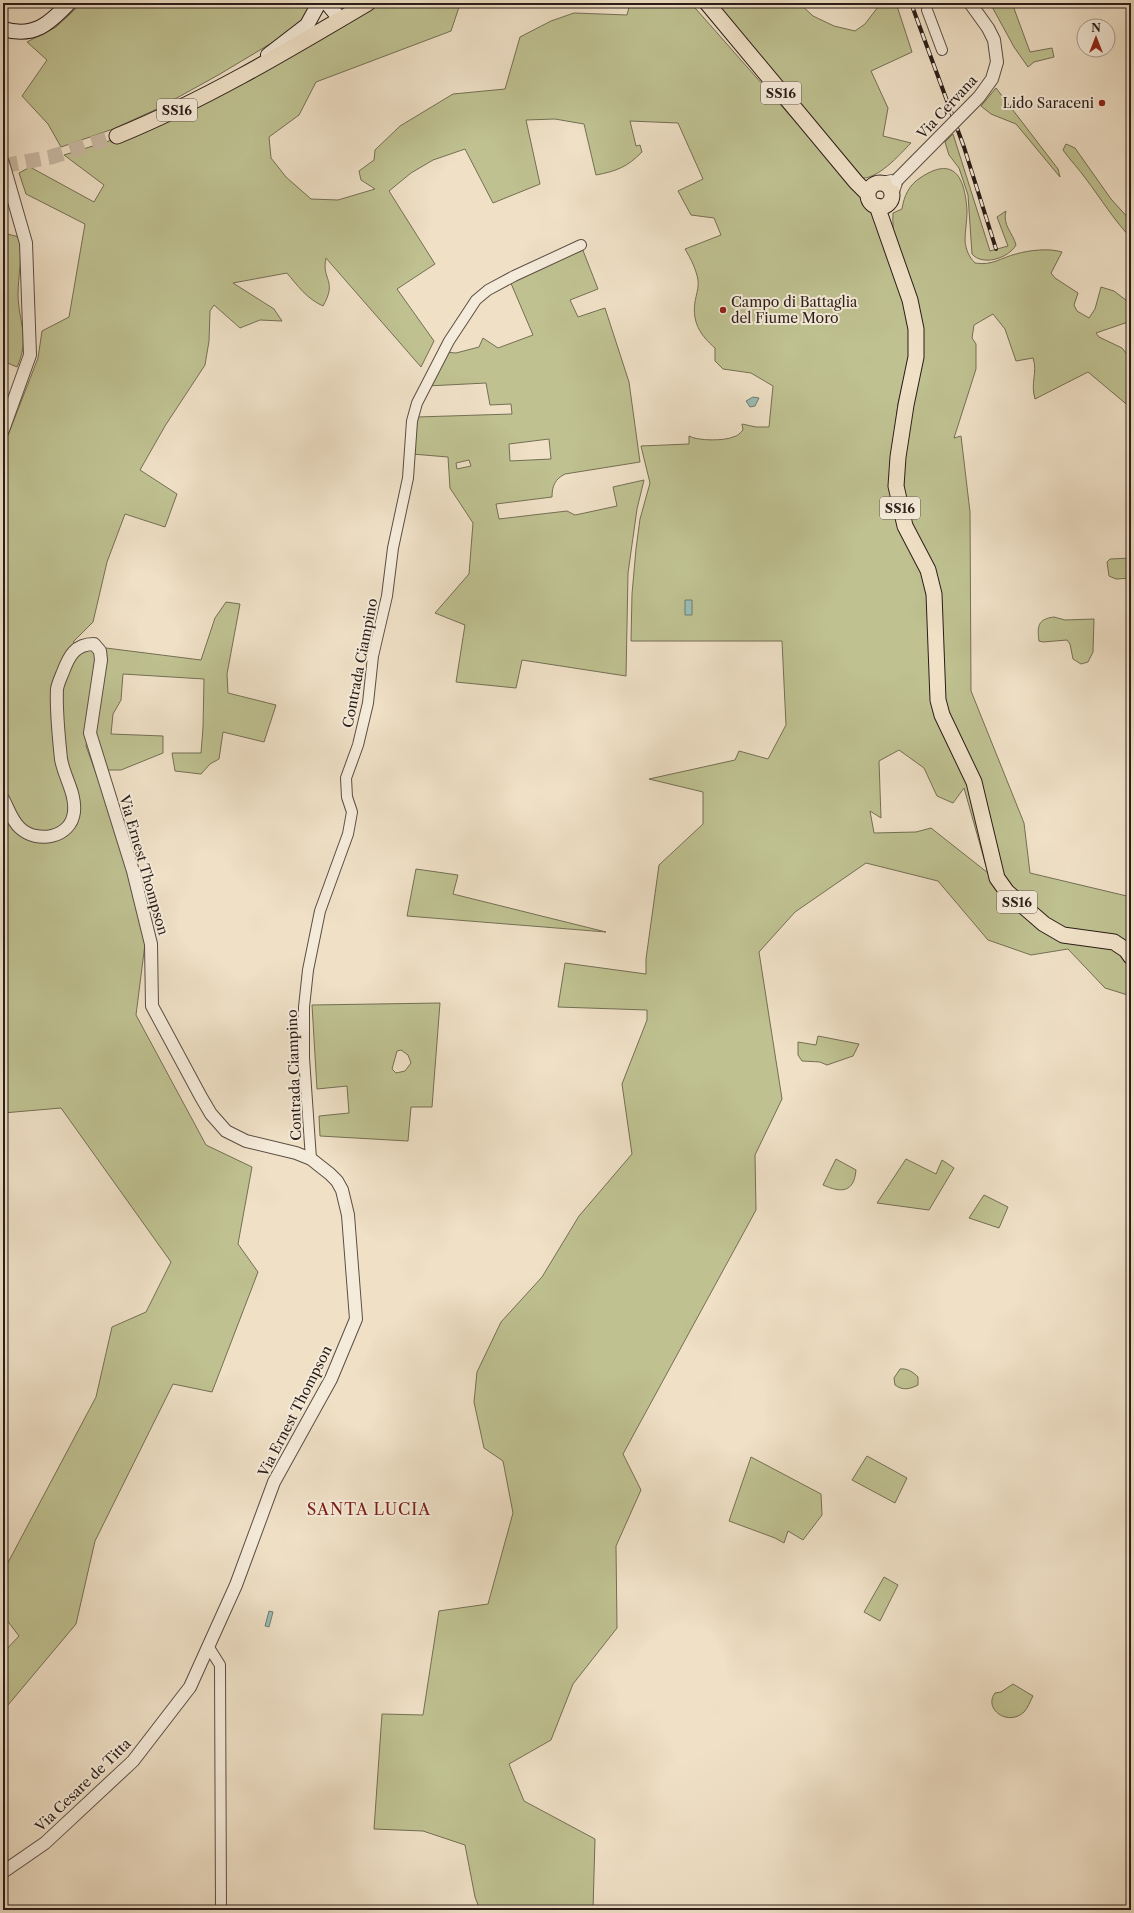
<svg xmlns="http://www.w3.org/2000/svg" width="1134" height="1913" font-family="'Libre Caslon Text',serif">
<style>
.green{fill:#bfc191;stroke:#746f54;fill-rule:evenodd}
.water{fill:#9abdb4;stroke:#6d7d76}
.lines{fill:none;stroke-linecap:round;stroke-linejoin:round}
.primary-tunnel{stroke:#c8b9a3;stroke-width:15;stroke-dasharray:15 8;stroke-linecap:butt}
.minor-casing{stroke:#5b4e44;stroke-width:12}
.tertiary-casing{stroke:#5b4e44;stroke-width:14}
.secondary-casing{stroke:#2a1d18;stroke-width:16}
.primary-casing{stroke:#2a1d18;stroke-width:17}
.minor{stroke:#f5ebda;stroke-width:10}
.tertiary{stroke:#f5ebda;stroke-width:12}
.secondary{stroke:#f5ebda;stroke-width:14}
.primary{stroke:#efe0c6;stroke-width:15}
.rail-casing{stroke:#2a1d18;stroke-width:4}
.rail{stroke:#f5ebda;stroke-width:2.5;stroke-dasharray:8;stroke-linecap:butt}
.tertiary-bridge-casing{stroke:#5b4e44;stroke-width:14;stroke-linecap:butt}
.tertiary-bridge{stroke:#f5ebda;stroke-width:12}
.poi-dot{fill:#8f2418;stroke:#f5ebda;stroke-width:1.5}
.labels{text-anchor:middle;stroke-width:4;stroke-linejoin:round;paint-order:stroke}
.shield{fill:#f5ebda;stroke:#675b52;stroke-width:1}
.shield-label{font-size:13px;font-weight:bold;fill:#2a1d18}
.poi-label{font-size:14px;fill:#2a1d18;stroke:#f5ebda;text-anchor:end}
.street-label{font-size:14px;fill:#2a1d18;stroke:#f5ebda}
.quarter-label{font-size:16px;letter-spacing:1px;fill:#7a1f14;stroke:#f5ebda}
</style>
<rect width="100%" height="100%" fill="#efe0c6"/>
<filter id="stains"><feTurbulence type="fractalNoise" baseFrequency=".005" numOctaves="4"/><feColorMatrix values="0 0 0 0 .2 0 0 0 0 .09 0 0 0 0 .02 0 0 0 .5 -.17"/></filter>
<radialGradient id="worn" r=".72"><stop offset=".6" stop-color="#630" stop-opacity="0"/><stop offset="1" stop-color="#630" stop-opacity=".3"/></radialGradient>
<path class="green" d="M82,3h231l-4,8 -14,18 -75,45 -63,35 -44,20 -52,18 -13,-23 -26,-28 25,-36 -20,-18 29,-15z
M381,3h83l-4,1 -9,27 -135,51 -17,33 -30,22 2,21 15,19 25,22 27,1 37,-11 -14,-9 -2,-9 15,-11 1,-10 25,-24 53,-32 52,-5 15,-52 31,-16 23,-8 53,2 3,-12h59l7,6 149,169 17,13 7,13 7,6 2,14 26,74 6,23 -1,35 -11,48 -7,56 -1,24 12,44 17,29 5,-9c-33,-53 -19,-107 -8,-164 4,-17 9,-35 7,-51 -3,-42 -33,-78 -30,-120l9,-4c2,-13 7,-24 18,-31 34,-23 45,-1 47,33 0,10 -2,20 -2,30 1,9 4,16 10,22 17,3 25,-5 41,-9 14,-4 33,-6 46,-2l-11,21 4,5 23,15 -4,12 3,6 12,7 6,-9 6,-22 13,4 17,13v16l-3,2 -32,11 3,4 23,11 9,11v49l-43,-36 -53,27c-5,-17 3,-26 -2,-41l-17,3 -11,-32 -12,-15 -19,11 -2,13 4,6v25l-22,69 7,-2 9,76 1,179 53,132 6,50 101,24v99l-26,-8 -37,-39 -37,6 -43,-15 -50,-59 -72,-18 -71,49 -36,40 23,147 -27,56 1,55 -133,244 18,36 -25,56 1,82 -44,56 -22,56 -42,24 15,37 71,38 -2,71h-113l-5,-13 -10,-52 -42,-14 -49,-2 8,-115 41,1 16,-104 49,-7 25,-91 -10,-52 -19,-13 -10,-46 3,-30 24,-50 41,-45 37,-61 53,-62 -10,-70 25,-64v-10l-89,-3 7,-44 81,11v-15l13,-94 44,-41v-32l-54,-13 86,-19 4,-9 29,8 18,-34 -4,-84h-151l1,-47 4,-45 4,-30 10,-36 -9,-37 48,-2v-8c8,5 36,5 44,1 5,-1 7,-4 10,-7l-1,-6 14,3h13l4,-41 -22,-13 -28,-4 -8,-8v-13c-15,-13 -23,-26 -20,-46 1,-7 4,-14 3,-22 -2,-11 -7,-21 -13,-31l36,-14 -7,-17 -23,-3 -13,-24 25,-12 -25,-56 -48,-2 6,25 4,-1 2,7c-15,15 -25,19 -46,23l-12,-51 -29,-5 -29,1 14,64 -47,19 -28,-54 -32,11 -22,13 -22,18 46,73 -38,25 37,52 -13,26 -95,-109c-5,22 12,22 -3,48 -16,-7 -26,-21 -36,-33l-54,10 41,26 8,12 -22,-1 -20,8 -26,-23 -4,6 -1,30 -4,24 -40,61 -25,44 37,24 -12,33 -40,-13 -18,48 -14,60 -20,20 20,6 5,8 -12,90 28,77 32,113 -10,79 70,130 46,22 -14,77 20,28 -46,120 -39,-8 -78,157 -19,83 -73,87v-58l16,-17 -16,-21v-43l93,-175 16,-70 34,-15 25,-50 -110,-154 -58,5v-665l35,-90 4,-27 27,-14 16,-93 -59,-30 -7,-21 11,-6 64,35 10,-17 -40,-30 48,-15 69,-27zM899,750l25,18 13,28 16,7 11,-15 24,85 -57,-45 -15,4 -42,1 -4,-22 11,7 -2,-57z
M710,3h75l6,4 4,-4h4l14,13 21,10 21,5 10,-7 16,-21h15l16,49 -41,19 17,37 -5,28 28,7c-12,12 -33,37 -51,35z
M990,3h22l18,49 22,-4 2,9 -20,5 -6,5 -14,-20z
M996,88l62,81 2,8 -44,-53 -25,-10 -10,-8z
M953,134l37,117 18,-5 -11,-29 9,-6c-4,14 7,22 10,34 -8,14 -34,21 -44,9l-4,-59 -9,-27 -10,-13 -4,-13z
M1066,144l9,4 36,51 20,22v17c-17,-18 -30,-39 -45,-59 -7,-10 -16,-19 -23,-29z
M3,233l16,4c4,20 -1,39 -1,58 1,29 12,43 -1,72l-14,-6z
M582,248l16,41 -28,11 8,17 27,-9 24,74 11,80 -75,12c-10,5 -13,12 -13,23l-56,7 3,15 68,-8 8,4 5,-1 37,-8 -4,-19 31,-7 -7,29 -9,64 -2,103 -104,-16 -6,28 -60,-6 9,-57 -30,-12 34,-39 4,-51 -23,-35 -2,-31 -36,-3 5,-37 95,-3 -1,-10 -21,1 -4,-22 -59,3 18,-34 11,1 23,-6 4,-9 15,10 35,-13 -23,-54zM549,439l2,20 -41,2 -1,-17zM469,460l2,6 -14,3 -1,-6z
M1131,558v20l-15,1 -7,-3 -2,-14 3,-3z
M226,602l14,2 -13,70 1,19 48,12 -12,37 -41,-10 -4,27 -9,5 -9,10 -26,-3 -3,-18h29l2,-25 1,-49 -81,-5 -2,26 -8,14 -2,20 52,2v17l-42,17h-16l-13,-40 14,-82 95,12 14,-42z
M1054,617l11,3 29,-1 -1,33 -5,10 -7,2 -8,-5 -3,-15 -3,-4 -24,2 -4,-1c-2,-15 -1,-22 15,-24z
M416,869l42,6 -5,19 153,38 -199,-16z
M440,1003l-8,104h-21l-3,34 -88,-5 -1,-20 30,-3 -2,-27 -30,3 -5,-84zM401,1050l7,5 3,8 -6,8 -9,2 -4,-4 5,-18z
M818,1036l41,8 -6,12 -26,9 -7,-3 -18,-1 -4,-6v-13l18,3z
M836,1159l20,11c-2,23 -15,23 -33,15z
M906,1159l30,15 6,-14 12,8 -25,42 -52,-7z
M984,1195l24,12 -9,21 -30,-10z
M900,1369c7,-1 13,3 18,8v8c-8,4 -15,6 -23,0l-1,-7z
M867,1456l40,22 -12,25 -43,-23z
M751,1457l70,37 1,21 -19,25 -15,-9 -4,12 -9,-5 -46,-17z
M884,1577l14,8 -18,36 -16,-9z
M1013,1684l20,12c-3,5 -5,12 -9,16 -16,15 -41,-3 -29,-19l6,-1z"/>
<path class="water" d="M753,397l6,1 -4,8 -5,1 -4,-6z
M685,600h7v15h-7z
M269,1611l4,1 -4,15 -4,-1z"/>
<g class="lines">
<path class="primary-tunnel" d="M3,166l48,-9 66,-21"/>
<g class="minor-casing">
<path id="minor" d="M927,10l15,40
M311,1159l-7,-101v-51l4,-37 12,-59 28,-77 4,-22 -5,-15 -1,-19 12,-33 10,-42 5,-47 14,-60 6,-48 15,-70 4,-57 5,-18 32,-62 27,-41 12,-10 26,-14 67,-31
M208,1646l12,19 1,245"/>
</g>
<g class="tertiary-casing">
<path id="tertiary" d="M3,163l23,80 4,112 -27,75
M882,183l15,-3
M892,194l5,-14
M3,799c5,9 9,22 17,29 17,16 51,10 54,-16 2,-19 -10,-35 -13,-53 -2,-19 -5,-51 -4,-70 1,-6 4,-12 6,-17 6,-16 12,-28 31,-28l6,7 1,9 -11,73 43,138 18,73 1,62 49,91 10,17 15,17 20,10 50,12 15,6 19,15 7,7 5,9 6,25 8,104 -25,60 -57,103 -38,103 -46,102 -57,74 -88,82 -42,29"/>
</g>
<g class="secondary-casing">
<path id="secondary" d="M327,3l13,16
M3,29c31,9 46,-5 66,-26
M268,55l39,-30 12,-22"/>
</g>
<g class="primary-casing">
<path id="primary" d="M707,3l149,179 12,12
M117,136c88,-36 170,-85 251,-133
M868 195a12 12 0 1 1 24 0a12 12 0 1 1-24 0Z
M877,206l33,94 6,29v28l-10,48 -8,52 -2,29 9,40 23,44 6,24 4,106 4,15 32,67 23,96 10,14 37,32 19,11 51,7 12,8 5,7"/>
</g>
<use href="#minor" class="minor"/>
<use href="#tertiary" class="tertiary"/>
<use href="#secondary" class="secondary"/>
<use href="#primary" class="primary"/>
<g class="rail-casing">
<path id="rail" d="M911,3l53,144 32,102"/>
</g>
<use href="#rail" class="rail"/>
<g class="tertiary-bridge-casing">
<path id="tertiary-bridge" d="M897,180l82,-83 13,-18 5,-17 -3,-22 -6,-12 -18,-25"/>
</g>
<use href="#tertiary-bridge" class="tertiary-bridge"/>
</g>
<g class="poi-dot">
<circle cx="1102" cy="103" r="4"/>
<circle cx="723" cy="310" r="4"/>
</g>
<g class="labels">
<g class="shield">
<rect x="761" y="82" width="40" height="22" rx="3"/>
<rect x="157" y="99" width="40" height="22" rx="3"/>
<rect x="880" y="497" width="40" height="22" rx="3"/>
<rect x="997" y="891" width="40" height="22" rx="3"/>
</g>
<g class="shield-label">
<text x="781" y="98">SS16</text>
<text x="177" y="115">SS16</text>
<text x="900" y="513">SS16</text>
<text x="1017" y="907">SS16</text>
</g>
<g class="poi-label">
<text x="1094" y="108">Lido Saraceni</text>
<text x="731" y="307" text-anchor="start">Campo di Battaglia<tspan x="731" dy="16">del Fiume Moro</tspan></text>
</g>
<g class="street-label">
<text transform="translate(947 107) rotate(-47)" y="5">Via Cervana</text>
<text transform="translate(360 663) rotate(-79)" y="5">Contrada Ciampino</text>
<text transform="translate(144 865) rotate(74)" y="5">Via Ernest Thompson</text>
<text transform="translate(294 1075) rotate(-92)" y="5">Contrada Ciampino</text>
<text transform="translate(295 1411) rotate(-63)" y="5">Via Ernest Thompson</text>
<text transform="translate(83 1785) rotate(-44)" y="5">Via Cesare de Titta</text>
</g>
<g class="quarter-label">
<text x="369" y="1515">SANTA LUCIA</text>
</g>
</g>
<rect width="1134" height="1913" fill="none" stroke="#efe0c6" stroke-width="16"/>
<rect x="4" y="4" width="1126" height="1905" fill="none" stroke="#2a1d18" stroke-width="2"/>
<rect x="8" y="8" width="1118" height="1897" fill="none" stroke="#2a1d18"/>
<g transform="translate(1096 38)"><circle r="19" fill="#f5ebda" stroke="#a4998c"/>
<path d="M0-3L7 15L0 10L-7 15Z" fill="#8f2418"/>
<text y="-6" font-size="11" font-weight="bold" text-anchor="middle" fill="#2a1d18">N</text>
</g>
<rect width="100%" height="100%" filter="url(#stains)"/>
<rect width="100%" height="100%" fill="url(#worn)"/>
</svg>
